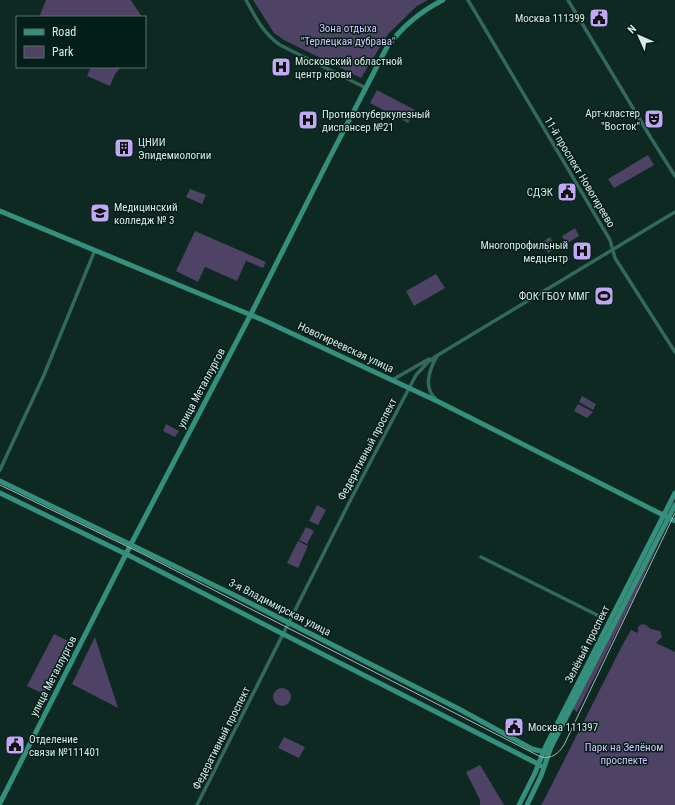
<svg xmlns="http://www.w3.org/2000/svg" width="675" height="805" font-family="'Roboto Condensed',sans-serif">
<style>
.green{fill:#4e4365}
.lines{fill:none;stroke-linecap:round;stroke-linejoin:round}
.street{stroke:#33685c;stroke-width:3.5}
.secondary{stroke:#348f7d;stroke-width:5}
.tram{stroke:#a8b9b4;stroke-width:1}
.labels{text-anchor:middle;stroke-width:3;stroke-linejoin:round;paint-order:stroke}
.poi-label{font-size:11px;fill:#dae9e4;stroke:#041e19;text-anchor:start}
.park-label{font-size:11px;fill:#d6c4fe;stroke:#041e19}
.street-label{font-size:11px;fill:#dae9e4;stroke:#041e19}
</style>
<rect width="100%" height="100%" fill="#0e2822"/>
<path class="green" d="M46,0h85l11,17h-103z
M253,0h175l-11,6 -29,28 -27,44 -77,-38 -10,-7z
M91,67h30l-6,7 -5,12 -23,-10z
M377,90l38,20 -7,13 -38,-20z
M648,155l6,10 -40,23 -6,-9z
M190,189l16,6 -4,9 -16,-7z
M575,228l4,8 -13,8 -4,-8z
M195,231l71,31 -3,6 -17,-7 -9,20 -32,-14 -7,15 -22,-11z
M550,237l6,11 -8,5 -6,-11z
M436,274l9,14 -31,18 -8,-15z
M582,396l14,8 -3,6 -14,-8z
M578,404l15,8 -6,6 -13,-7z
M166,424l13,7 -4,6 -12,-6z
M317,505l9,5 -8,15 -9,-4z
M306,527l8,4 -7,13 -8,-4z
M665,528l-27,61 -61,123 -4,-3z
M298,541l10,5 -10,22 -11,-5z
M642,624l4,1 5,4 9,2 2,6 -6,6 19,9v153h-134l3,-5 79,-156 8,-14 7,3v-6z
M54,634l16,8 -26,52 -17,-8z
M95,637l23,71 -46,-24z
M273 697a9 9 0 1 1 18 0a9 9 0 1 1-18 0Z
M284,737l21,10 -6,11 -21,-10z
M480,765l24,40h-24v-5l-14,-28z"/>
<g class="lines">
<path class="street" d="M246,0c9,17 18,34 34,45l86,43
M468,0l142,240 5,18 60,94
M568,0l83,138 24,38
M392,380l37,-21
M435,398c-12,-11 -5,-30 2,-42
M0,470l44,-95 51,-125
M481,557l122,61
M197,805l155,-308 64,-122 12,-13 10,-7 237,-143"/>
<path class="secondary" d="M0,211l263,109 176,82 236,119
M0,481l236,115 223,113 73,40 17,4
M0,493l132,64 412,210
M0,803l129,-255 122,-234 78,-155 58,-112c15,-20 34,-36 56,-47
M519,805l16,-32 11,-27 129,-253
M527,805l14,-29 10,-29 124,-242"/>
<path class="tram" d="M0,485l145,70 396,202c11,2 17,-3 23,-12l111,-232"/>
</g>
<defs>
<g id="civic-square" transform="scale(1)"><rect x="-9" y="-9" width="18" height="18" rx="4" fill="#c1a8f3" stroke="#041e19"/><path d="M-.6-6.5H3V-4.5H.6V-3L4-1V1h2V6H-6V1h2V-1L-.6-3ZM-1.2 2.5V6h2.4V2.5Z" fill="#111"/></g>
<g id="hospital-square" transform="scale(1)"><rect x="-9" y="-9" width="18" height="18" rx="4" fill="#c1a8f3" stroke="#041e19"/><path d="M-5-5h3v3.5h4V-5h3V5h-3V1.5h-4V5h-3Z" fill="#111"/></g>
<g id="theatre-square" transform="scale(1)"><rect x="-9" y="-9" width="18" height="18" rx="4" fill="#c1a8f3" stroke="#041e19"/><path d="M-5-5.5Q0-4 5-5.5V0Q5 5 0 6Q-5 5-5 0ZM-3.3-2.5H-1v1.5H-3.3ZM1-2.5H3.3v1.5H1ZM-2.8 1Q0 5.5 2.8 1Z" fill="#111"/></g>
<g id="building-square" transform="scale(1)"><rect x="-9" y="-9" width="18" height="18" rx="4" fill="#c1a8f3" stroke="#041e19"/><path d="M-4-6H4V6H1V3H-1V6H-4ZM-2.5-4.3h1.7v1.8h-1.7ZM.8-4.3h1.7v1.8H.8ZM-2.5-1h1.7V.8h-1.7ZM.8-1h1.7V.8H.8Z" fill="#111"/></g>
<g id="university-square" transform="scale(1)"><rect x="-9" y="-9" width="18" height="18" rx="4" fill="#c1a8f3" stroke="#041e19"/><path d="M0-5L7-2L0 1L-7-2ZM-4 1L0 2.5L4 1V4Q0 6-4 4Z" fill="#111"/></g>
<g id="stadium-square" transform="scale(1)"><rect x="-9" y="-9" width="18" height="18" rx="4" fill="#c1a8f3" stroke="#041e19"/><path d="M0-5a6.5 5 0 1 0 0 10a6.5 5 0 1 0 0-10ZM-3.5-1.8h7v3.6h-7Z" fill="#111"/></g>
</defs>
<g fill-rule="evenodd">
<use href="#civic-square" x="599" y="18"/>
<use href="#hospital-square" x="281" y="67"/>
<use href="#theatre-square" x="654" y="119"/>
<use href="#hospital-square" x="308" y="120"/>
<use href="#building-square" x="124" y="148"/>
<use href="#civic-square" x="567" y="192"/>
<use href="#university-square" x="100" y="213"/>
<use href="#hospital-square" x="582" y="251"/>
<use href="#stadium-square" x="604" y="296"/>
<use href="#civic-square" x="514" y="727"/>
<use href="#civic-square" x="15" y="745"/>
</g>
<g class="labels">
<g class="poi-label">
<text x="585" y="22" text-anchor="end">Москва 111399</text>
<text x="295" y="65">Московский областной<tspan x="295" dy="13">центр крови</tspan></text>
<text x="640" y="117" text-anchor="end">Арт-кластер<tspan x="640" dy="13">"Восток"</tspan></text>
<text x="322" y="118">Противотуберкулезный<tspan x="322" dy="13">диспансер №21</tspan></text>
<text x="138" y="146">ЦНИИ<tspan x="138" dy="13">Эпидемиологии</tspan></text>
<text x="553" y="196" text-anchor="end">СДЭК</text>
<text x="114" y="211">Медицинский<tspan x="114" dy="13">колледж № 3</tspan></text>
<text x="568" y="249" text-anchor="end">Многопрофильный<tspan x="568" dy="13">медцентр</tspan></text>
<text x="590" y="300" text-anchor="end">ФОК ГБОУ ММГ</text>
<text x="528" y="731">Москва 111397</text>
<text x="29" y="743">Отделение<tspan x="29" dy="13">связи №111401</tspan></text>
</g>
<g class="park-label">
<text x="348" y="32">Зона отдыха<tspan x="348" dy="13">"Терлецкая дубрава"</tspan></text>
<text x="624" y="751">Парк на Зелёном<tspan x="624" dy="13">проспекте</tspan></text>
</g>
<g class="street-label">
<text transform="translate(580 172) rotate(59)" y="4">11-й проспект Новогиреево</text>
<text transform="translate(346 347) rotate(25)" y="4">Новогиреевская улица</text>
<text transform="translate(201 388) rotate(-62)" y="4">улица Металлургов</text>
<text transform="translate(367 449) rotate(-62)" y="4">Федеративный проспект</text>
<text transform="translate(280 607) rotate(27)" y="4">3-я Владимирская улица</text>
<text transform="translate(587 644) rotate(-63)" y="4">Зелёный проспект</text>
<text transform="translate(53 676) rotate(-63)" y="4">улица Металлургов</text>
<text transform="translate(221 738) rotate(-63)" y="4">Федеративный проспект</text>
</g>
</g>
<rect x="16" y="16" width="130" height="52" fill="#041e19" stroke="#5a6f6a"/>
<rect x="24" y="29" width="20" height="6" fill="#348f7d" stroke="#5a6f6a"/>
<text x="52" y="36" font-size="12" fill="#dae9e4">Road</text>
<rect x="24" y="46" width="20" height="12" fill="#4e4365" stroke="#5a6f6a"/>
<text x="52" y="56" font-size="12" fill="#dae9e4">Park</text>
<g transform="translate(639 36) rotate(315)" stroke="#041e19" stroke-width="3" paint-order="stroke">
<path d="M0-3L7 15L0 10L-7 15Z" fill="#dae9e4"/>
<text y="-6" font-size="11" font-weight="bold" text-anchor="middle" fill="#dae9e4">N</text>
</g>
</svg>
